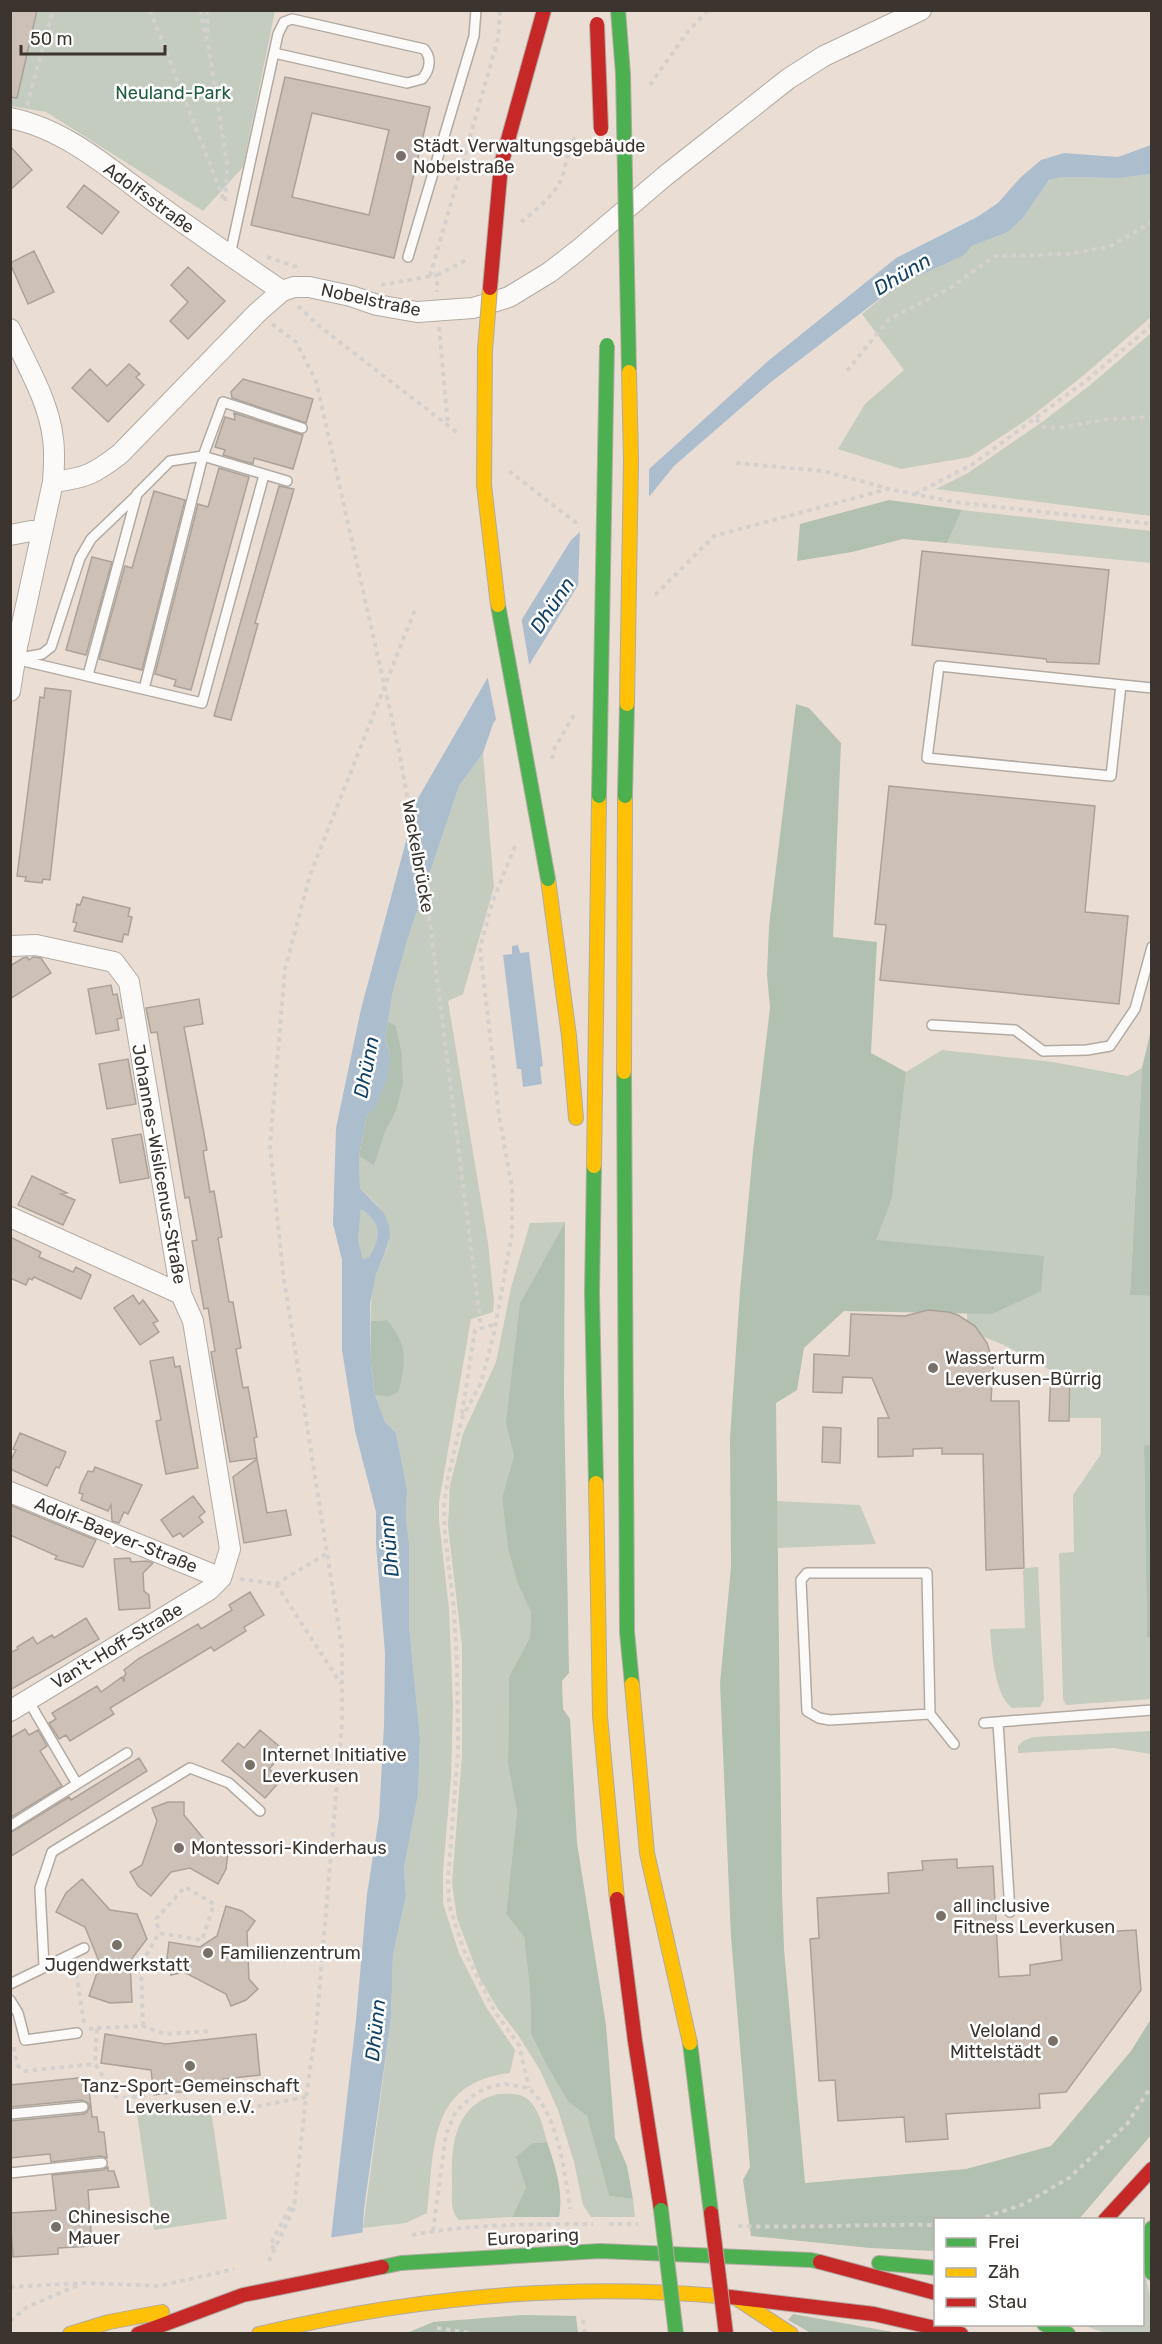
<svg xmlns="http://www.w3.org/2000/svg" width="1162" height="2344" font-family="Rubik,sans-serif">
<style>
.green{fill:#c4cbbf}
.forest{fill:#b1c0b0}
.water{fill:#acbece;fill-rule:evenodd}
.pier{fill:#eaded4}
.building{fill:#ccc0b7;stroke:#aaa29a;stroke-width:1.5;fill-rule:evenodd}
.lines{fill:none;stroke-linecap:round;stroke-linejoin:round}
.lane-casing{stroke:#b2aaa2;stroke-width:12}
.street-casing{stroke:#b2aaa2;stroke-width:22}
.fast-casing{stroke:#b2aaa2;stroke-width:16}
.slow-casing{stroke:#b2aaa2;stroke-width:16}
.jam-casing{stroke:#b2aaa2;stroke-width:16}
.path{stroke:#d4d0cd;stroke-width:4;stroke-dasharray:4.5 4.5;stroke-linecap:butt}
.lane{stroke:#fcfaf9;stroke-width:9}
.street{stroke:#fcfaf9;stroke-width:20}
.fast{stroke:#4caf50;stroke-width:14}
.slow{stroke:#ffc107;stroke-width:14}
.jam{stroke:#c62828;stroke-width:14}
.fast-bridge-casing{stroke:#b2aaa2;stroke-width:16;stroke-linecap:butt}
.slow-bridge-casing{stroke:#b2aaa2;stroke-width:16;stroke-linecap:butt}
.jam-bridge-casing{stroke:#b2aaa2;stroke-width:16;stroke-linecap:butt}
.fast-bridge{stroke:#4caf50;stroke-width:14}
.slow-bridge{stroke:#ffc107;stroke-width:14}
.jam-bridge{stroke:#c62828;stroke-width:14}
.poi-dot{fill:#797068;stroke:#fff;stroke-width:2}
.labels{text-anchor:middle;stroke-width:5;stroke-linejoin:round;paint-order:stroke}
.park-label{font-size:18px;fill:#1e5c3f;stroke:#fff}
.poi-label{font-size:18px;fill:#3c342e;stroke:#fff;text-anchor:start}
.street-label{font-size:18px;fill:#3c342e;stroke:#fff}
.water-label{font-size:20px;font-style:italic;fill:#124166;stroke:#fff}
</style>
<rect width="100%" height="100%" fill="#eaded4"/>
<path class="green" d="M10,11h265l-32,156 -40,44 -157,-99 -35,-6z
M1151,174v143l-67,58 -56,44 -58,38 -69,12 -63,-20 27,-45 39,-34 -42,-56 34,-28 67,-30 9,-10 36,-14 15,-14 26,-38 13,-3 58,1z
M1151,333v183l-215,-27 32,-16 74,-51 47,-36z
M962,510l189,21v32l-204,-20z
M483,753l11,134 -31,107 -15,7 40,242 6,58 -1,11 -22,7 -32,183v19l10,88 4,96 -2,71 -8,96v31l16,50 27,54 29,43 -5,23c-83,10 -75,76 -83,140l-21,10 -43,5 28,-209 2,-65 13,-58 -2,-28 14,-73 2,-57 -11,-113v-82l-3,-24 1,-30 -11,-56 -11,-11 -10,-27 13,2 -1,-77 -16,1c0,-16 0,-33 5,-47 2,-6 6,-11 8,-17 13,-33 -1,-48 -24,-69l-1,-32 15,8 11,-32 11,-21 7,-29 -1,-29 -6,-27 -8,-5 5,-30 14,-50 52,-155z
M942,1050l111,12 75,14 14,-8 -12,227 21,1 1,149 -8,2 3,190h4v62l-85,6 -3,-6 -4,-146 15,-1 -1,-57 28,-41v-36h-31l1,-48h-21l-46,-25 -37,-15v-17l25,1 -117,-74 17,-42 14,-126z
M361,1209c21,15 20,26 8,48l-6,2 -5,-19z
M565,1222l-45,81 -6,152 -12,43 6,51 9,33 14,29 -1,26 -21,40 -1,87 9,48 -11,102 18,23 6,53 1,44 16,32 21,34 19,16 22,80 24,3 2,18h-44l-8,-12 -9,-43 -16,-52 -18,-40 -22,-35 -20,-26 -19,-32 -22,-59 -5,-35 10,-128v-109l-14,-120 2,-41 13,-51 33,-72 15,-74 19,-65z
M777,1501l83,4 16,39 -98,4z
M1038,1567l6,132 -4,8 -28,1c-18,-14 -20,-56 -22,-79l35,-1 -2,-57 3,-3z
M1151,1731v23l-38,-6 -95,5v-7l5,-5 10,-4z
M498,2094c7,0 17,-1 24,2 16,6 21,31 25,46l-14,1 -7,44 -14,30 -53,3c-9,-9 -7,-23 -7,-35 -1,-38 1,-80 46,-91z
M210,2103l17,116 -73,11 -17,-116z
M1143,2262l8,39v32h-46l-22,-8 59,-1z"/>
<path class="forest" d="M889,500l73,10 -15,33 -44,-4 -51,13 -55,9 3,-37z
M796,704l13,4 32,35 -8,194 44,5 -6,111 35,19 -14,126 -16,42 168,16 -3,35 -49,23 -148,-3 -40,37 -7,42 -21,13 6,488 2,58 21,234 161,-14 85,-23 80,-95 20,-32 1,115 -73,85 -143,1 -1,31 -65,-3 -119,-12 -8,-56 7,-13 -19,-230 -11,-254 11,-116 -1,-129 10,-147 13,-140 17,-143 -3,-33 2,-49z
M388,1021l8,5 6,27 1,30 -7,28 -11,21 -11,33 -15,-9 8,-42 23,-58 -5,-17z
M1151,1030l1,266h-1l-21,-1 12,-227z
M565,1222l-1,173 5,278 -7,8 1,28 7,10 7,124 29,182 9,113 12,28 6,33 -24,-3 -22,-80 -19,-15 -21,-35 -16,-32 -1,-44 -6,-53 -18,-23 11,-102 -9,-48 1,-87 21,-40 1,-25 -14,-30 -9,-33 -6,-51 12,-43 -8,-32 14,-120z
M387,1320c21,26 19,39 12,71l-11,6 -13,-2 -4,-31v-43z
M1151,1445l1,192h-5l-3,-191z
M547,2142c8,23 17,50 12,75h-47l14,-30 -10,-30 17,-14z
M793,2314l105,19h-87l-23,-13z
M524,2315l52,1 2,17h-171l26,-11z"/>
<path class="water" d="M1151,145v29l-31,4 -58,-1 -13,3 -26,38 -15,14 -36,14 -9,10 -67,30 -125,96 -97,84 -94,116 -87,142 -10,29 -24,33 -52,155 -14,50 -8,48 5,17 -3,23 -13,31 -7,4 -8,42 1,32 24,25 5,12 1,11 -6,20 -8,18 -6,30 1,60 4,31 10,27 11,11 11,56 -1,30 3,24v82l11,113 -2,57 -14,73 2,28 -13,58 -2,65 -27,190 -8,124 -36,1 36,-314 11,-126 12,-77 5,-92 1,-72 -9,-109v-32l-21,-81 -13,-81v-90l-9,-36 3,-96 25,-119 56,-209 97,-168 57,-92 197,-179 128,-103 81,-41 21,-14 22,-25 21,-18 23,-7 54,4zM361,1209c21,15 20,27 8,48l-6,2 -5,-19z
M518,945l2,8 9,-1 14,114 -3,1 2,17 -19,3 -2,-18h-4l-14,-114 9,-1v-8z"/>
<path class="pier" d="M649,465v38l-34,39 -37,49 2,-63z
M521,616l9,54 -33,54 -10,-50z
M366,2232l-7,102 -42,-1 11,-95z"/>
<path class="building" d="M10,10h27l-20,88 -7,-1z
M285,77l145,30 -36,151 -143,-33zM312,113l77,17 -20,85 -77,-18z
M10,146l22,24 -22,20z
M84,185l35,27 -17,22 -35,-27z
M34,251l20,41 -26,12 -18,-41z
M188,267l37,34 -37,38 -18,-18 18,-19 -17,-17z
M129,364l11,10 -4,3 8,8 -36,37 -36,-34 18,-19 17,17z
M243,379l70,20 -7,24 -74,-25 -1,-6z
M234,413l69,22 -10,34 -39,-11 -1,6 -30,-9 2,-5 -10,-3 10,-30 10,3z
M219,468l30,9 -58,213 -17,-4 2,-6 -21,-6 43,-170 10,3z
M279,486l15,3 -39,134 3,1 -27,96 -17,-4z
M154,491l31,9 -43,170 -43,-11 26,-93 7,2z
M922,551l187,19 -10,94 -52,-2 -1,-3 -134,-14z
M92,557l20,5 -26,93 -20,-5z
M45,688l26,3 -21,189 -7,-1 -1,4 -17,-2 1,-4 -9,-1 23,-179 4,1z
M889,786l206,20 -10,106 43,4 -9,88 -239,-24 6,-55 -11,-1z
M83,897l47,11 -2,8 4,1 -4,18 -4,-1 -2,8 -48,-11 3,-8 -4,-1 4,-18 3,1z
M27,957l2,3 4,-3 8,1 10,15 -41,26v-33l13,-8z
M111,985l2,10 4,-1 5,24 -5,1 2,11 -23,4 -8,-45z
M199,999l4,25 -19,3 23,123 -4,1 7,41 4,-1 8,46 -4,1 11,64h4l8,46 -5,1 7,39 5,-1 9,50 -3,1 3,20 -27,4 -19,-110 4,-1 -7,-43 -4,1 -12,-68 5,-1 -8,-43 -4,1 -28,-166 -6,1 -5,-25z
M128,1059l8,45 -29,5 -8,-45z
M141,1134l8,44 -29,5 -8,-44z
M32,1176l35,17 -6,1 14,6 -12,25 -45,-20z
M10,1237l31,15 -2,5 34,15 3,-5 15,8 -10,24 -47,-22 -2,3 -3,-2 -3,7 -16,-7z
M133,1295l6,9 4,-4 15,21 -5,2 6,9 -19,13 -26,-37z
M928,1310l20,2 10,3 17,11 12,17 6,19 -2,39h28l5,167 -38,2 -3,-116h-41v-6l-29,1v7l-35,1v-39h11l-17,-40 -29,-1 -1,16 -29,-1 1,-38 35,2 2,-42 54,2z
M173,1357l2,10 5,-1 18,102 -32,6 -10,-53 5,-1 -11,-59z
M1051,1372l19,1 -1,48h-20z
M823,1427l18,1 -1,35 -18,-1z
M20,1433l46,19 -7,16 -3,-1 -9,19 -37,-17v-7l6,-12 -3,-1z
M257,1459l10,54 19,-3 5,25 -47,8 -11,-66z
M95,1467l47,18 -14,29 -4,-2 -5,11 -7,-2 -1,-16 -3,6 -27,-11 2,-6 -4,-1 2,-8 7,-14 5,1z
M193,1496l12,16 -6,5 4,5 -20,15 -3,-4 -7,4 -12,-17z
M10,1505l86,35 -13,27 -28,-8 2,-3 -47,-21z
M130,1558l1,4 16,-1 6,2 -10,10 1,18 5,4 1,13 -31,2 -5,-51z
M250,1592l14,23 -20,12 2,4 -32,20 -3,-4 -101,61 4,6 -44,27 -4,-6 -7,4 -10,-16 7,-4 -4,-6 45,-27 4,6 21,-15 2,5v-6l2,-2 -2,-4 14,-11 60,-35 3,5 31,-19 -3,-5z
M86,1618l13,21 -89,51v-37l8,-4 -1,-2 16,-10 4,7 15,-9 2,3z
M25,1729l4,6 9,-5 9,16 -7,5 22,35 -52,32v-80z
M260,1730l25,21 -16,18 12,11 -16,18 -43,-37 16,-18 6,5z
M139,1758l8,13 -137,86v-24l59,-36 2,3z
M168,1802h16v13l30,36 14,2 -2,16 -8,15 -28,-16 -19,4 -20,24 -13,-10 -8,-14 12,-7 15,-44 -5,-13z
M957,1859v9l36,-2 6,111 31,-2v-10l32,-5 -2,-26 76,-4 5,60 -75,102 -27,2 1,14 -94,6 2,25 -42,3 -2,-25 -66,4 -3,-41 -16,1 -9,-142 9,-1 -2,-40 72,-5 -1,-20 35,-3 -1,-9z
M82,1879l28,31 27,4 10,25 -17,22 2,41 -22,1 -21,-7 11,-32 -15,-37 -29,-15 10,-19z
M226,1906l16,5 13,10 -8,11 2,47 9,10 -12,11 -15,6 -5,-12 -42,-22 -13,3 -4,-16 2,-17 31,5 17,-11z
M105,2034l61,10 90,-10 4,41 -37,4 1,8 -70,8 -3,-25 -50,-7z
M88,2077l4,40h5l2,15h5l3,26 -6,-2 -50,6 -1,-8 -40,4v-37l74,-7 3,-2 3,-5 -2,-4 -6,-3 -72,7v-22z
M108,2167v4h6l5,16 -31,3 4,56 -34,2v6l-45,3 -3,-44 46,-3 -4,-35 51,-5z"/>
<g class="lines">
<g class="lane-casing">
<path id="lane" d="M230,255l48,-221 6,-12 8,-3 132,30c8,9 6,21 -2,30l-15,4 -133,-30
M408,257l66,-221 2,-26
M287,481l-84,-25 20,-54 79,26
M20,658l22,-4 9,-7 29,-89 11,-19 45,-43
M15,659l187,44 62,-228
M88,675l49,-181 33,-33 33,-5 -59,233
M1121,685l-10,91 -184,-18 12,-92 213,22
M932,1025l83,5 28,21 44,-1 23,-4 25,-37 17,-62
M28,1700l49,84 50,-31
M930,1714l-100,6 -11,-2 -12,-7 -6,-131 6,-7h120l3,141 24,30
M998,1722l12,190
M984,1723l168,-13
M10,1826l67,-42
M44,1966l-4,-78 12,-36 138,-84 39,15 31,28
M10,1984l74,-36
M10,2000l8,13 7,27 52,-7
M10,2114l73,-7
M10,2173l92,-10"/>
</g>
<g class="street-casing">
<path id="street" d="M10,118c57,11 105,55 150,88 40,29 81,57 122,85
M10,329c16,35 39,72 43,110 2,14 1,29 0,43l-36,165 -7,44
M53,482c33,-4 41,-8 67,-28l137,-141 25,-22 12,-4h15l42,9 26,9 40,7 56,-4 36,-11 41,-25 27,-21 88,-75 123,-97 36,-23 97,-46
M10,535l21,-4 11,1
M10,946l26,-1 78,17 15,20 52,312 12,27 37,228 -9,29 -12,12 -199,121
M10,1217l171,77
M10,1492l211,86"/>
</g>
<g class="fast-casing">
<path id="fast" d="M624,1072l3,560 5,52
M594,1166l-2,127 4,190
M690,2043l21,170
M1152,2228l-2,18 2,27
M879,2263l57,5
M382,2267l19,-4 199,-12 211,9 9,2
M1044,2324l24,10"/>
</g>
<g class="slow-casing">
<path id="slow" d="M548,879l21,157 7,82
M624,1072l1,-276
M594,1166l5,-370
M596,1483l4,233 17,183
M632,1684l15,169 43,190
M739,2300l52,34
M70,2334l39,-12 53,-10
M259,2334c154,-37 312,-52 471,-37"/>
</g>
<g class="jam-casing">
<path id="jam" d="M617,1899l18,142 26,169
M1105,2220l47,-51
M820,2262l116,31
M730,2297l144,17 87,20
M138,2334l105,-39 139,-28"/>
</g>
<path class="path" d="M150,10l74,190
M200,10l8,34 19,120 -2,40
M207,10l1,27
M650,85l36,-51 22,-24
M27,105l26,-95
M521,222c12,-9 34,-28 40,-42 6,-14 5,-33 16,-45
M267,257l30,10
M437,275l31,-16
M430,276l68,-237 2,-29
M381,285l56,-10v17
M298,306l21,20 140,108
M272,324l24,18 20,39 83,370 32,179 50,398
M439,327l9,99
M847,371l42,-52 61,-31 45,-32 72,-2 42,-7 43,-25
M1036,419l8,8 13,1 52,-9 43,-2
M736,463l87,8 64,17
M509,471l70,54
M915,494l58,-30 114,-84 65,-55
M655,595l59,-59 174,-47 66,13 198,22
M552,759l3,-12 19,-32
M515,846l-23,57 -12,45 19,167 13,73v46l-18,99 -13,50 -19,35 -14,60 -4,28 1,28 9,75 3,55 1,88 -10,128 1,24 14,44 32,64 24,33 10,43
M462,1414l13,-84 21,-6
M240,1579l36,5 52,-31
M276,1584l65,100
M75,1965l9,58
M143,2026l-2,-62 18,-31 43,7 12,-36 -29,-17 -29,32 3,14
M97,2028l46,-2 22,8 47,-3
M89,2029l8,-1 -2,36c5,6 18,32 22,33 8,2 22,-1 30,-2
M14,2047l3,18 8,6 70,-7
M222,2113l84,-16
M977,2220l47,-16 45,-26 58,-54 25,-39
M609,2224h29
M738,2226c66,2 132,-2 198,-1
M433,2231l13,-97 10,-23 20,-18 16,-7 13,-2 24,4c30,29 35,81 41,121
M412,2235c56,-11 123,-11 181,-11
M275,2248l-5,-2 21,-41 3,-2
M269,2261l25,-53 12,-111 10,-67 26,-306v-76l-59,-375 -13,-128 15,-176 25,-94 106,-268
M10,2287l75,-4 74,3 75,-17
M583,2320l2,14
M10,2321l17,-14 54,-23
M437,2328l39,6"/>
<use href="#lane" class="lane"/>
<use href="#street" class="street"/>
<use href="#fast" class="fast"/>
<use href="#slow" class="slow"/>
<use href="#jam" class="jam"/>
<g class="fast-bridge-casing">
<path id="fast-bridge" d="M618,10l5,64 6,298
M498,605l50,274
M599,796l8,-451
M625,796l2,-92
M661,2210l15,124"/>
</g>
<g class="slow-bridge-casing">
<path id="slow-bridge" d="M490,288l-5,62 -1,135 14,120
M627,704l4,-244 -2,-88"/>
</g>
<g class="jam-bridge-casing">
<path id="jam-bridge" d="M597,24l4,105
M490,288l11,-123 43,-155
M711,2213l15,121"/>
</g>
<use href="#fast-bridge" class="fast-bridge"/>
<use href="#slow-bridge" class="slow-bridge"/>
<use href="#jam-bridge" class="jam-bridge"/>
</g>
<g class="poi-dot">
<circle cx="401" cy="156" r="6"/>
<circle cx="933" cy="1368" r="6"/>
<circle cx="250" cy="1765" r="6"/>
<circle cx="179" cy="1848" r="6"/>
<circle cx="941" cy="1916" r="6"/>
<circle cx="117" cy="1945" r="6"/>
<circle cx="208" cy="1953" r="6"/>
<circle cx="1053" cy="2041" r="6"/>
<circle cx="190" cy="2066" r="6"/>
<circle cx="56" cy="2227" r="6"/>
</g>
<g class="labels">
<g class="park-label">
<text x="173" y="99">Neuland-Park</text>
</g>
<g class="poi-label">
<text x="413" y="152">Städt. Verwaltungsgebäude<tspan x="413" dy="21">Nobelstraße</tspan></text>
<text x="945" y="1364">Wasserturm<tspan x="945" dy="21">Leverkusen-Bürrig</tspan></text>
<text x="262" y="1761">Internet Initiative<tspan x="262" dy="21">Leverkusen</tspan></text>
<text x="191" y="1854">Montessori-Kinderhaus</text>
<text x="953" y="1912">all inclusive<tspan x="953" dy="21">Fitness Leverkusen</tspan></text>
<text x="220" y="1959">Familienzentrum</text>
<text x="117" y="1971" text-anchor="middle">Jugendwerkstatt</text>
<text x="1041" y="2037" text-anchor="end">Veloland<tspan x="1041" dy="21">Mittelstädt</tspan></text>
<text x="190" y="2092" text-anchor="middle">Tanz-Sport-Gemeinschaft<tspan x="190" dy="21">Leverkusen e.V.</tspan></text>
<text x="68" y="2223">Chinesische<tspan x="68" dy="21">Mauer</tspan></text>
</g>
<g class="street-label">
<text transform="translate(149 198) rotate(36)" y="6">Adolfsstraße</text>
<text transform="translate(371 300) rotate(12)" y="6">Nobelstraße</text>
<text transform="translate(418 856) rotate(80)" y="6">Wackelbrücke</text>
<text transform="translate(159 1164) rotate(80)" y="6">Johannes-Wislicenus-Straße</text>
<text transform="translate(116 1535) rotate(22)" y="6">Adolf-Baeyer-Straße</text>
<text transform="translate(117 1646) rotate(-31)" y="6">Van't-Hoff-Straße</text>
<text transform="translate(533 2237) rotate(-3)" y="6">Europaring</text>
</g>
<g class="water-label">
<text transform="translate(902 274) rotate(-31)" y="7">Dhünn</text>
<text transform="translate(552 605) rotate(-56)" y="7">Dhünn</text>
<text transform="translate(366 1067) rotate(-79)" y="7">Dhünn</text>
<text transform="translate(389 1546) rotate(-95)" y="7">Dhünn</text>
<text transform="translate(375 2030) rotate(-84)" y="7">Dhünn</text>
</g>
</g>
<rect width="1162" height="2344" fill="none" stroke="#3c342e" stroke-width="24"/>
<rect x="934" y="2218" width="210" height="108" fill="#ffffff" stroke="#b1aeab" stroke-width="1.5"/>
<rect x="946" y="2238" width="30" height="9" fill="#4caf50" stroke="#b1aeab" stroke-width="1.5"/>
<text x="988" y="2248" font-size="18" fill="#3c342e">Frei</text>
<rect x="946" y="2268" width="30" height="9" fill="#ffc107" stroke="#b1aeab" stroke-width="1.5"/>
<text x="988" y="2278" font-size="18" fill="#3c342e">Zäh</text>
<rect x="946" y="2298" width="30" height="9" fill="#c62828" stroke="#b1aeab" stroke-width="1.5"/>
<text x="988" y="2308" font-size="18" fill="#3c342e">Stau</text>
<path d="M21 45v9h144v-9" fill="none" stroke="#3c342e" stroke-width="3"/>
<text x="30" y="45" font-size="18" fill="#3c342e" stroke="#ffffff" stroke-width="4.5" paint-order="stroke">50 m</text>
</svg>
